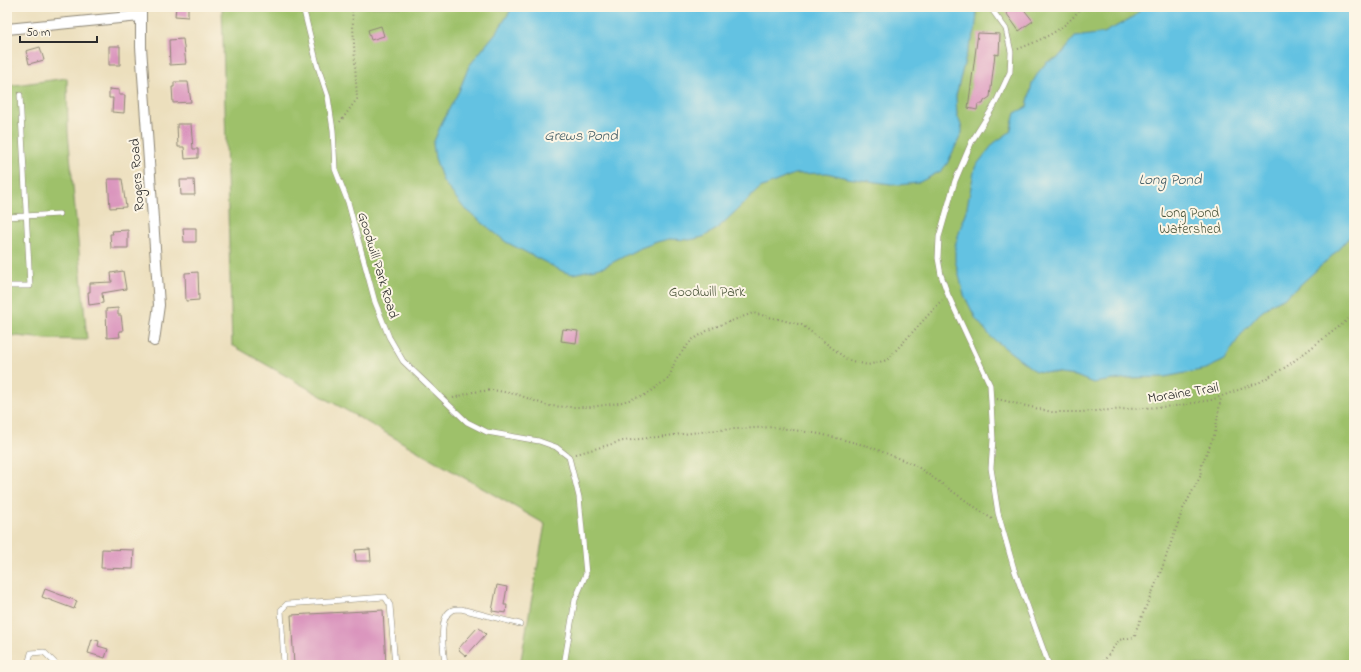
<svg xmlns="http://www.w3.org/2000/svg" width="1361" height="672" font-family="'Indie Flower',sans-serif">
<style>
.green{fill:#9ec16b;stroke:#64764b}
.water{fill:#63c2e2;stroke:#477686}
.building{fill:#da94bd}
.lines{fill:none;stroke-linecap:round;stroke-linejoin:round}
.service-casing{stroke:#8c8574;stroke-width:6}
.minor-casing{stroke:#8c8574;stroke-width:12}
.path{stroke:#8c8574;stroke-width:2;stroke-dasharray:1 3;stroke-linecap:butt}
.service{stroke:#fff;stroke-width:5}
.minor{stroke:#fff;stroke-width:10}
.labels{text-anchor:middle;stroke-width:4;stroke-linejoin:round;paint-order:stroke}
.street-label{font-size:14px;fill:#2b2b2b;stroke:#fcf5e5}
.park-label{font-size:14px;fill:#4e583e;stroke:#fcf5e5}
.water-label{font-size:15px;font-style:italic;fill:#3c5862;stroke:#fcf5e5}
</style>
<rect width="100%" height="100%" fill="#fcf5e5"/>
<filter id="ink" filterUnits="userSpaceOnUse"><feTurbulence type="fractalNoise" baseFrequency=".025" numOctaves="2"/><feDisplacementMap in="SourceGraphic" scale="8" xChannelSelector="R" yChannelSelector="G"/><feConvolveMatrix kernelMatrix="1 2 1 2 8 2 1 2 1" color-interpolation-filters="sRGB"/></filter>
<filter id="wash" filterUnits="userSpaceOnUse"><feTurbulence type="fractalNoise" baseFrequency=".012" numOctaves="4" result="noise"/><feDisplacementMap in="SourceGraphic" scale="16" xChannelSelector="R" yChannelSelector="G"/><feGaussianBlur stdDeviation="0.9" result="paint"/><feColorMatrix in="noise" values="0 0 0 0 0 0 0 0 0 0 0 0 0 0 0 0 0 1.4 0 .05"/><feComposite in="paint" operator="in"/></filter>
<g filter="url(#wash)">
<rect width="100%" height="100%" fill="#ecdfbd"/>
<path class="green" d="M222,7h1132v658h-834l25,-141 -313,-179z
M67,78l1,54 19,208 -41,-1 -39,-4v-249z"/>
<path class="water" d="M513,7h461l3,7 -2,18 -9,24 -10,40 1,18 5,14v5l-15,31 -6,7 -23,12 -20,2 -51,-7 -20,-5 -33,1 -34,14 -43,41 -14,8 -13,3 -21,-1 -12,3 -19,7 -34,18 -31,7 -9,-2 -58,-30 -43,-35 -20,-26 -8,-23 -2,-14 9,-22 17,-31 10,-25 29,-36z
M1143,7h211v225l-20,22 -34,31 -13,11 -14,7 -14,11 -16,18 -20,29 -17,8 -41,8 -37,1 -35,5 -17,-7 -41,-5 -43,-33 -16,-19 -12,-24 -9,-35v-14l12,-39 8,-40 19,-24 16,-11 5,-19 12,-6 5,-24 8,-13 7,-8 10,-3 18,-22 29,-4 31,-17z"/>
<g id="blocks">
<path class="building" d="M176,7h12v10l-13,-1z
M1002,7h20l11,14 -14,10z
M381,26l3,10 -13,4 -3,-10z
M978,33l22,1 -1,21 -4,-1 -5,43 -6,4 -1,3h-5l-1,6 -9,-2z
M183,39l3,25 -16,1 -1,-25z
M109,46h11v19h-11z
M40,47l4,13 -15,4 -3,-13z
M174,82h14l3,20 -18,1 -1,-16h2z
M109,89l10,1v5h6l-1,18 -12,-1 1,-14h-4z
M177,124h14l2,25h5v9l-13,1 -1,-12h-6z
M108,179h14l4,28 -16,1z
M180,180h14l1,15h-14z
M183,228h13v14h-12z
M128,230v18h-17l-1,-14h3l-1,-3z
M123,271l3,18 -24,4 1,10 -14,2 -1,-13h2v-9l22,-1 -1,-9z
M198,272l1,28 -13,1 -1,-28z
M118,308v7h3l2,16h-4l1,6 -13,1 -1,-29z
M563,329l15,2 -2,12 -15,-2z
M102,549l32,1 -1,19 -32,-1z
M370,549l1,12h-15l-1,-11z
M497,585l10,2 -3,18h3l-1,8 -14,-2z
M45,589l32,12 -3,8 -32,-12z
M383,610l3,55h-92l-3,-50z
M478,627l8,7 -20,22 -8,-7z
M92,639l7,2 -1,5 10,3 -3,9 -17,-5z"/>
</g>
</g>
<g filter="url(#ink)">
<use href="#blocks" fill-opacity="0" stroke="#8c8574" stroke-width="1"/>
<g class="lines">
<g class="service-casing">
<path id="service" d="M303,7l14,57 11,33 5,33 2,39 13,33 27,100 14,35 14,24 64,61 20,10 52,9 17,6 13,10 10,40 7,77 -11,26 -11,65
M990,7l16,22 5,23 -1,20 -15,32 -23,37 -17,40 -16,56 -1,21 3,17 7,20 42,90 3,54 -2,29 7,45 16,56 35,96
M7,217l52,-3
M7,286h23l-10,-191
M28,665l3,-12 13,-1 13,13
M284,665l-3,-55 6,-6 98,-7 5,8 5,60
M445,665c-1,-14 -8,-47 7,-55 2,-1 7,-1 9,-1l59,15"/>
</g>
<g class="minor-casing">
<path id="minor" d="M141,7v40l18,258 -5,36
M7,29l133,-13"/>
</g>
<path class="path" d="M1018,49c23,-9 49,-20 63,-42
M340,122l17,-23 -5,-92
M453,398l20,-6 20,-2 26,5 29,11 23,1h19l29,-4 26,-8 24,-17 7,-19 16,-19 20,-12 41,-15 49,12 46,35 20,5 19,-5 55,-60
M997,399l55,13h29l94,-6 36,-6 49,-18 26,-15 58,-44 10,-10
M576,454l47,-13 94,-11 56,-3 47,7 48,12 47,19 77,54
M1101,665l18,-25 16,-3 1,-7 24,-56 23,-65 17,-32 2,-13 13,-31 6,-36"/>
<use href="#service" class="service"/>
<use href="#minor" class="minor"/>
</g>
</g>
<g class="labels">
<g class="street-label">
<text transform="translate(136 175) rotate(-94)" y="5">Rogers Road</text>
<text transform="translate(379 265) rotate(73)" y="5">Goodwill Park Road</text>
<text transform="translate(1183 392) rotate(-9)" y="5">Moraine Trail</text>
</g>
<g class="park-label">
<text x="1190" y="217">Long Pond<tspan x="1190" dy="16">Watershed</tspan></text>
<text x="707" y="296">Goodwill Park</text>
</g>
<g class="water-label">
<text x="581" y="140">Grews Pond</text>
<text x="1170" y="184">Long Pond</text>
</g>
</g>
<rect width="1361" height="672" fill="none" stroke="#fcf5e5" stroke-width="24"/>
<path d="M20 36v6h77v-6" fill="none" stroke="#2b2b2b" stroke-width="2"/>
<text x="26" y="36" font-size="12" fill="#2b2b2b" stroke="#fcf5e5" stroke-width="3" paint-order="stroke">50 m</text>
</svg>
